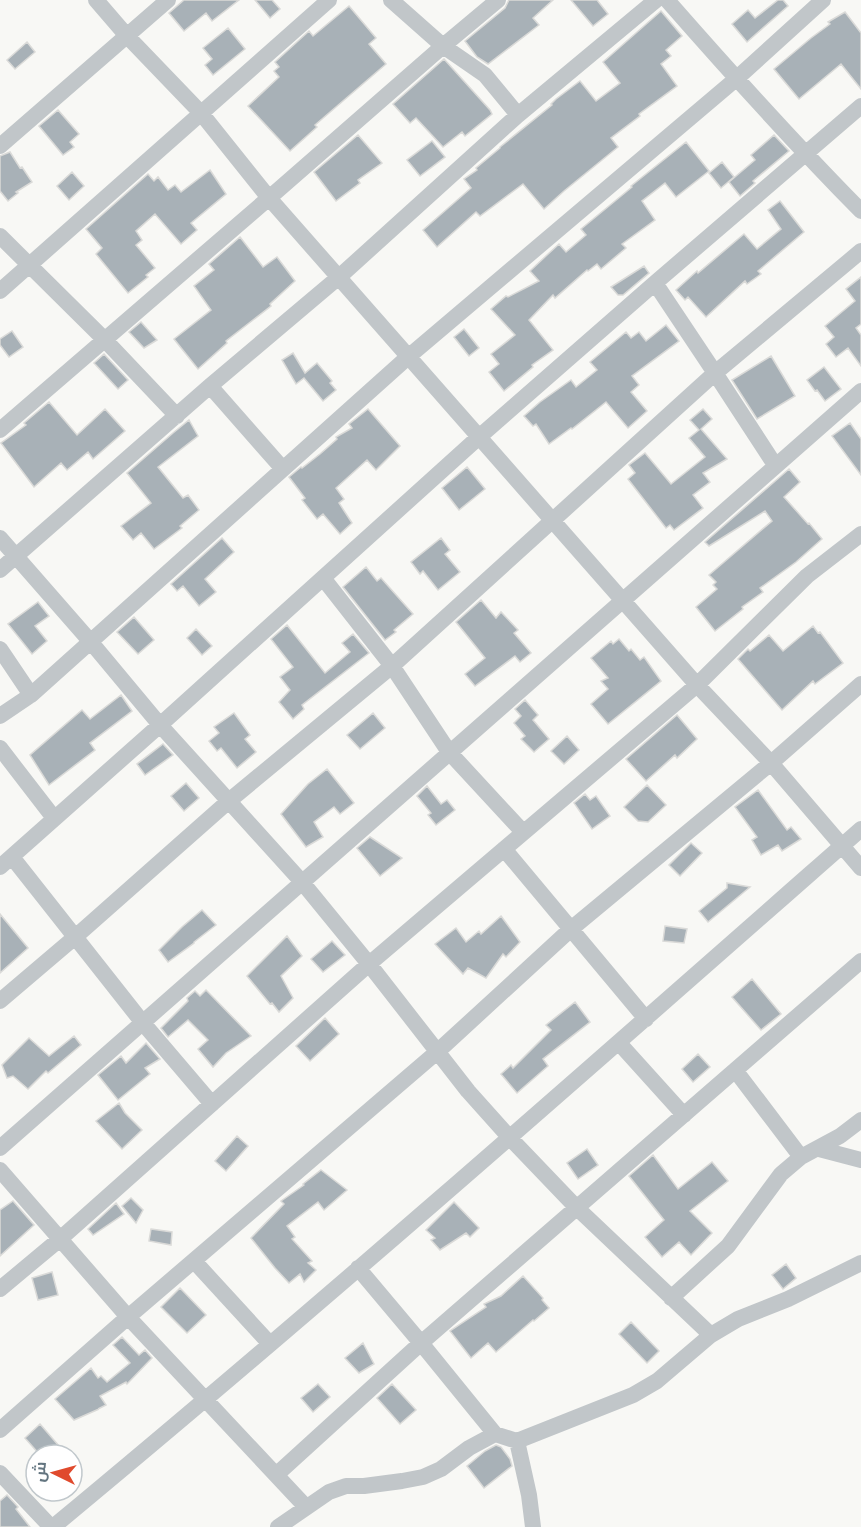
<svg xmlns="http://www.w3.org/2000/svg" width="861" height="1527" font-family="'Fira Sans',Cairo,sans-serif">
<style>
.building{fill:#a8b1b7;stroke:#dadad8;stroke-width:1.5}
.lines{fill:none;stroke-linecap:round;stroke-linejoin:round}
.minor{stroke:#c1c6c9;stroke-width:16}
</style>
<rect width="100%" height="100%" fill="#f8f8f5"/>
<path class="building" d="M184,0h55l-27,21 -6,-8 -22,18 -15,-18z
M255,0h17l8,9 -10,9z
M509,0h44l-20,18 6,7 -51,39 -11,-7 -12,-16 40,-33z
M571,0h26l11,14 -15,12z
M778,0h5l5,6 -41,36 -15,-18 16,-14 7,8z
M349,6l27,32 -7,6 17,20 -71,61 2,2 -27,24 -42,-45 31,-29 -5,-6 5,-4 -4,-5 34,-31 4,5z
M661,11l21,25 -16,14 5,6 -10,8 16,22 -38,28 1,2 -29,22 7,9 -54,44 -20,18 -21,-25 -43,32 -4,-4 -39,35 -14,-17 48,-42 -7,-9 13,-9 -1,-2 24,-20v-1l52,-42 -1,-1 5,-5 24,-18 16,20 24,-18 -17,-21z
M845,12l16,21v56l-20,-25 -42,35 -25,-30 37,-31 19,-14 -2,-2z
M228,28l17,21 -32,26 -8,-10 7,-6 -9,-11z
M27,42l8,10 -20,17 -8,-9z
M444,59l46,51 2,4 -27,22 -3,-4 -19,15 -27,-29 -6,5 -17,-19z
M58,110l21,24 -9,8 4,5 -11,8 -24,-29z
M358,135l24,28 -24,17 2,3 -24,18 -22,-29z
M774,135l15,16 -36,30 2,2 -15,13 -11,-14 26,-22 -4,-5z
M432,141l13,16 -25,19 -13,-16z
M686,142l23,29 -33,26 -11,-14 -23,18 13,19 -33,24 4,4 -25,21 -4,-5 -9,7 -1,-1 -32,28 -2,-3 -24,25 24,30 -21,15 1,2 -29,24 -15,-19 10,-8 -8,-10 24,-19 -24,-26 15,-13 2,1 31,-16 -9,-10 17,-16 12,-11 7,8 20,-17 -5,-6 51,-42 -1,-1z
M10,152l10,16 2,-1 10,15 -16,10 2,1 -10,8 -8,-10v-35z
M722,162l12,15 -13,11 -12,-15z
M210,170l16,24 -35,29 6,7 -16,14 -26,-30 -19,17 6,9 -6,5 19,23 -9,7 2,2 -20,16 -32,-39 6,-6 -16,-19 62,-55 6,7 4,-4 10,13 7,-5 6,7z
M72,172l12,14 -15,14 -12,-14z
M780,201l24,31 -46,39 3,3 -14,10 -2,-3 -39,36 -18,-20 -3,3 -9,-10 21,-19 1,2 46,-39 13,15 24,-20 -13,-19z
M240,237l23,30 14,-10 18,24 -25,23 1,2 -45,35 1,2 -29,26 -24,-30 37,-29 -17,-24 20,-16 -5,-6z
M644,266l5,7 -26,22h-5l-7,-8z
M861,277v47l-5,4 5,7v31l-13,-18 -12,9 -10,-13 8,-7 -9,-11 30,-25 -9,-12z
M141,322l16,18 -13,8 -15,-16z
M666,325l13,16 -47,35 7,9 -8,7 16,19 -19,17 -22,-26 -34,27 -1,-1 -22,16 -13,-20 -3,2 -9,-10 16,-14 31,-22 5,7 21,-17 -7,-8 36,-30 5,6 8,-6 7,9z
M464,329l15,19 -10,8 -15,-19z
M12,331l11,16 -14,10 -9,-12v-6z
M293,353l12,20 12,-10 15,18 -2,2 6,7 -13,11 -19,-23 -8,6 -14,-24z
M104,354l24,26 -10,9 -24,-26z
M771,356l24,40 -38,23 -25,-39z
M824,367l17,22 -16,12 -8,-11 -2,1 -8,-11z
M49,402l28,33 28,-26 20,22 -32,28 -5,-7 -21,18 -6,-7 -27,24 -33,-44 25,-18 -2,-2z
M368,409l32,37 -24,24 -9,-10 -31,28 8,11 -5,4 13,20 -12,11 -17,-20 -6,5 -15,-19 3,-2 -16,-21 12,-10 1,1 18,-14 17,-15 -1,-2 16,-9 -3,-4z
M703,409l9,10 -11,10 26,30 -24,14 7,9 -17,13 10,13 -29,22 -4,-5 -4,3 -38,-49 7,-6 -6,-8 16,-12 26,31 34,-27 -16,-19 10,-8 -9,-10z
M189,420l9,16 -40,31 25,31 5,-3 11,15 -19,16 2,2 -28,21 -13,-16 -8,7 -12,-14 30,-23 -24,-30 46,-40z
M850,423l11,16v36l-29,-39z
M467,467l18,22 -26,21 -17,-22z
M789,469l11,13 -16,15 24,27 1,-1 13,16 -26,23 -36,26 3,4 -21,15 1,2 -28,22 -19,-24 21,-18 -4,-4 3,-3 -7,-7 63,-54 -7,-10 -56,35 -4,-4z
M222,538l12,14 -29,27 11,13 -17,14 -16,-20 -6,5 -6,-7z
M441,538l9,12 -5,4 15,18 -22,18 -15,-19 -3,3 -9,-12z
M366,567l11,14 4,-3 32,36 -19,16 2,2 -11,8 -42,-53z
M481,600l15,18 5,-6 17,18 -4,3 17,20 -11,9 -5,-6 -40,30 -10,-12 20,-16 -29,-36z
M38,602l11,14 -14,10 12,15 -15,13 -24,-30z
M134,617l20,23 -16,14 -21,-22z
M287,625l38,48 25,-21 -8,-9 11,-9 16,19 -67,52 2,4 -11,10 -14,-17 11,-12 -10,-13 13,-10 -22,-28z
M813,626l5,7 2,-1 23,31 -28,21 -2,-3 -31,29 -44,-51 10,-10 2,2 19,-16 14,16z
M196,629l16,17 -10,9 -15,-17z
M619,639l10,12 2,-2 9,11 4,-3 17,24 -53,43 -17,-20 17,-15 -7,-8 7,-3 -17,-20 20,-17 2,3z
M121,695l11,16 -42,32 5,7 -46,35 -19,-30 52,-45 8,9z
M525,700l13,15 -5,5 16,19 -15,13 -13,-13 4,-3 -11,-13 7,-7 -6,-7z
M234,713l16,22 -5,4 11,13 -19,16 -16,-20 -4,3 -8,-10 10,-8 -5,-6z
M373,713l12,15 -25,21 -13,-14z
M677,715l20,24 -20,19 -2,-3 -29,26 -20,-22z
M567,736l12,14 -15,14 -13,-13z
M163,744l10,11 -28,20 -8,-11z
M327,769l27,34 -14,11 -6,-7 -20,15 9,15 -17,10 -25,-33 27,-30z
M186,783l13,15 -15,13 -13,-15z
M647,785l19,20 -18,17 -10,-1 -14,-14z
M427,786l14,18 6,-4 8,10 -19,15 -8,-10 3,-2 -14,-17z
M758,790l29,40 4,-3 10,12 -19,12 -4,-6 -17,10 -9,-15 5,-3 -22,-30z
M585,794l5,6 6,-4 14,20 -18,13 -18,-26z
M370,837l32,21 -22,18 -23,-28z
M691,843l11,10 -22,23 -11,-11z
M727,883l23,4 -42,35 -9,-11 28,-23z
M202,910l14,15 -22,17v1l-26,19 -9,-12 23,-23z
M0,914l28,34 -28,25z
M501,916l19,26 -14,15 -3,-3 -17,24 -18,-10 -5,6 -28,-30 21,-16 10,14 13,-11 2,3z
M665,926l22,3 -3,14 -21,-2z
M287,936l15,20 -21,20 12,22 -14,14 -7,-9 -2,1 -23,-28z
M332,941l13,14 -22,17 -12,-13z
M752,979l29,35 -20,16 -29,-33z
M206,990l45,46 -25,17 -13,14 -15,-18 10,-9 -20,-20 -20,17 -7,-9 27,-27 -1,-3 8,-7 5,5z
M575,1002l15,20 -47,37 5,7 -31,27 -16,-19 10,-9 2,3 38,-38 -5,-5z
M325,1018l14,16 -29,27 -14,-15z
M74,1036l7,9 -33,28 -2,-2 -18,18 -15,-13 -6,2 -5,-13 27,-27 20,18z
M146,1043l14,16 -15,9 5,6 -32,26 -20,-25 23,-19 5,7z
M698,1054l12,13 -17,15 -11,-13z
M119,1103l6,10 17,17 -20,19 -26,-28z
M237,1136l11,10 -22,25 -11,-10z
M587,1149l11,16 -20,14 -11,-16z
M653,1155l25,34 34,-27 16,19 -38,30 22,22 -21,22 -12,-13 -17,15 -17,-20 19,-17 -35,-44z
M321,1170l26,20 -23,20 -6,-8 -31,24 8,11 -3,2 20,22 -4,2 8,7 -12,12 -4,-8 -11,9 -14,-15 -24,-30 33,-34 -3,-3 23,-16 -1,-1z
M131,1198l12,12 -7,13 -14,-17z
M13,1201l21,24 -34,31v-46z
M454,1202l25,26 -9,9 -4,-4 -26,17 -9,-10 4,-2 -9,-8z
M116,1203l8,11 -31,21 -5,-6z
M151,1229l21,3 -1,13 -22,-4z
M786,1264l10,14 -13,11 -11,-14z
M52,1272l6,23 -20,5 -6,-22z
M523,1276l20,22 -1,2 7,8 -15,13 -1,-1 -37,32 -8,-9 -17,15 -21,-27 36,-24 -2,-3 17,-8z
M180,1288l26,27 -19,18 -26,-26z
M631,1322l28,29 -12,12 -28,-29z
M122,1337l17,18 6,-5 7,8 -25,26 -1,-2 -26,14 6,9 -8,4h1l-25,11 -19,-21 36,-31 7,10 3,-2 6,6 23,-19 -17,-18z
M363,1343l11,21 -15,9 -14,-15z
M318,1384l12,13 -17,15 -12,-14z
M392,1384l24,26 -16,14 -23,-26z
M40,1424l19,22 -10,9h-9l-15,-17z
M496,1445l5,2 9,12 2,7 -28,22 -17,-22 18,-15z
M7,1495l11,12 -2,2 14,18h-30v-26z"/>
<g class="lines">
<path class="minor" d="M96,0l31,36 74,77 68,85 428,487 74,78 90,105
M391,0l52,46 42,29 33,40
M667,0c63,72 127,143 194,211
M0,146l168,-146
M0,236l104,103 73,77
M655,283l60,90 60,92
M0,291l329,-291
M210,386l73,83
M0,430l269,-232 174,-152 55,-46
M0,538l90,103 70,84 142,157 67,82 99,127 42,47 67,70 134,127
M0,570l210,-184 129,-109 179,-162 138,-115
M323,578l69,88 57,86 74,80
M0,649l31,46
M0,716l31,-21 377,-338 328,-278 87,-79
M0,748l54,70
M504,849l142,170
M12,857l131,166 69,81
M0,867l160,-142 319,-288 176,-154 206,-177
M0,1001l74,-63 156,-138 162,-134 323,-293 146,-122
M619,1043l65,72
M735,1070l66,87
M0,1148l861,-757
M819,1149l42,11
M0,1170l128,147 178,190
M194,1261l76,83
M358,1268l63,75 74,91
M0,1289l60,-50 309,-275 328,-279 110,-109 54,-42
M671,1298l57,-52 53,-72 20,-17 39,-21 21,-16
M0,1430l128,-113 309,-265 134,-123 200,-166 90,-79
M517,1441l12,54 4,32
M0,1473l51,54
M276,1475l145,-132 440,-382
M53,1527c274,-227 541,-463 808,-698
M278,1527l51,-35 17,-6h18l38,-5 21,-4 18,-8 28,-21 26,-14 22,7 116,-46 24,-14 54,-46 27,-16 50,-20 73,-36"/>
</g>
<g transform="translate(54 1473) rotate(275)"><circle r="28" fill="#ffffff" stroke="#c1c8cc" stroke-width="1.5"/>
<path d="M0-4.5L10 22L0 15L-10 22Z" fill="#e04a2d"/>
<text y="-9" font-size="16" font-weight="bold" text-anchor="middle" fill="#637580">ش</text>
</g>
</svg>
